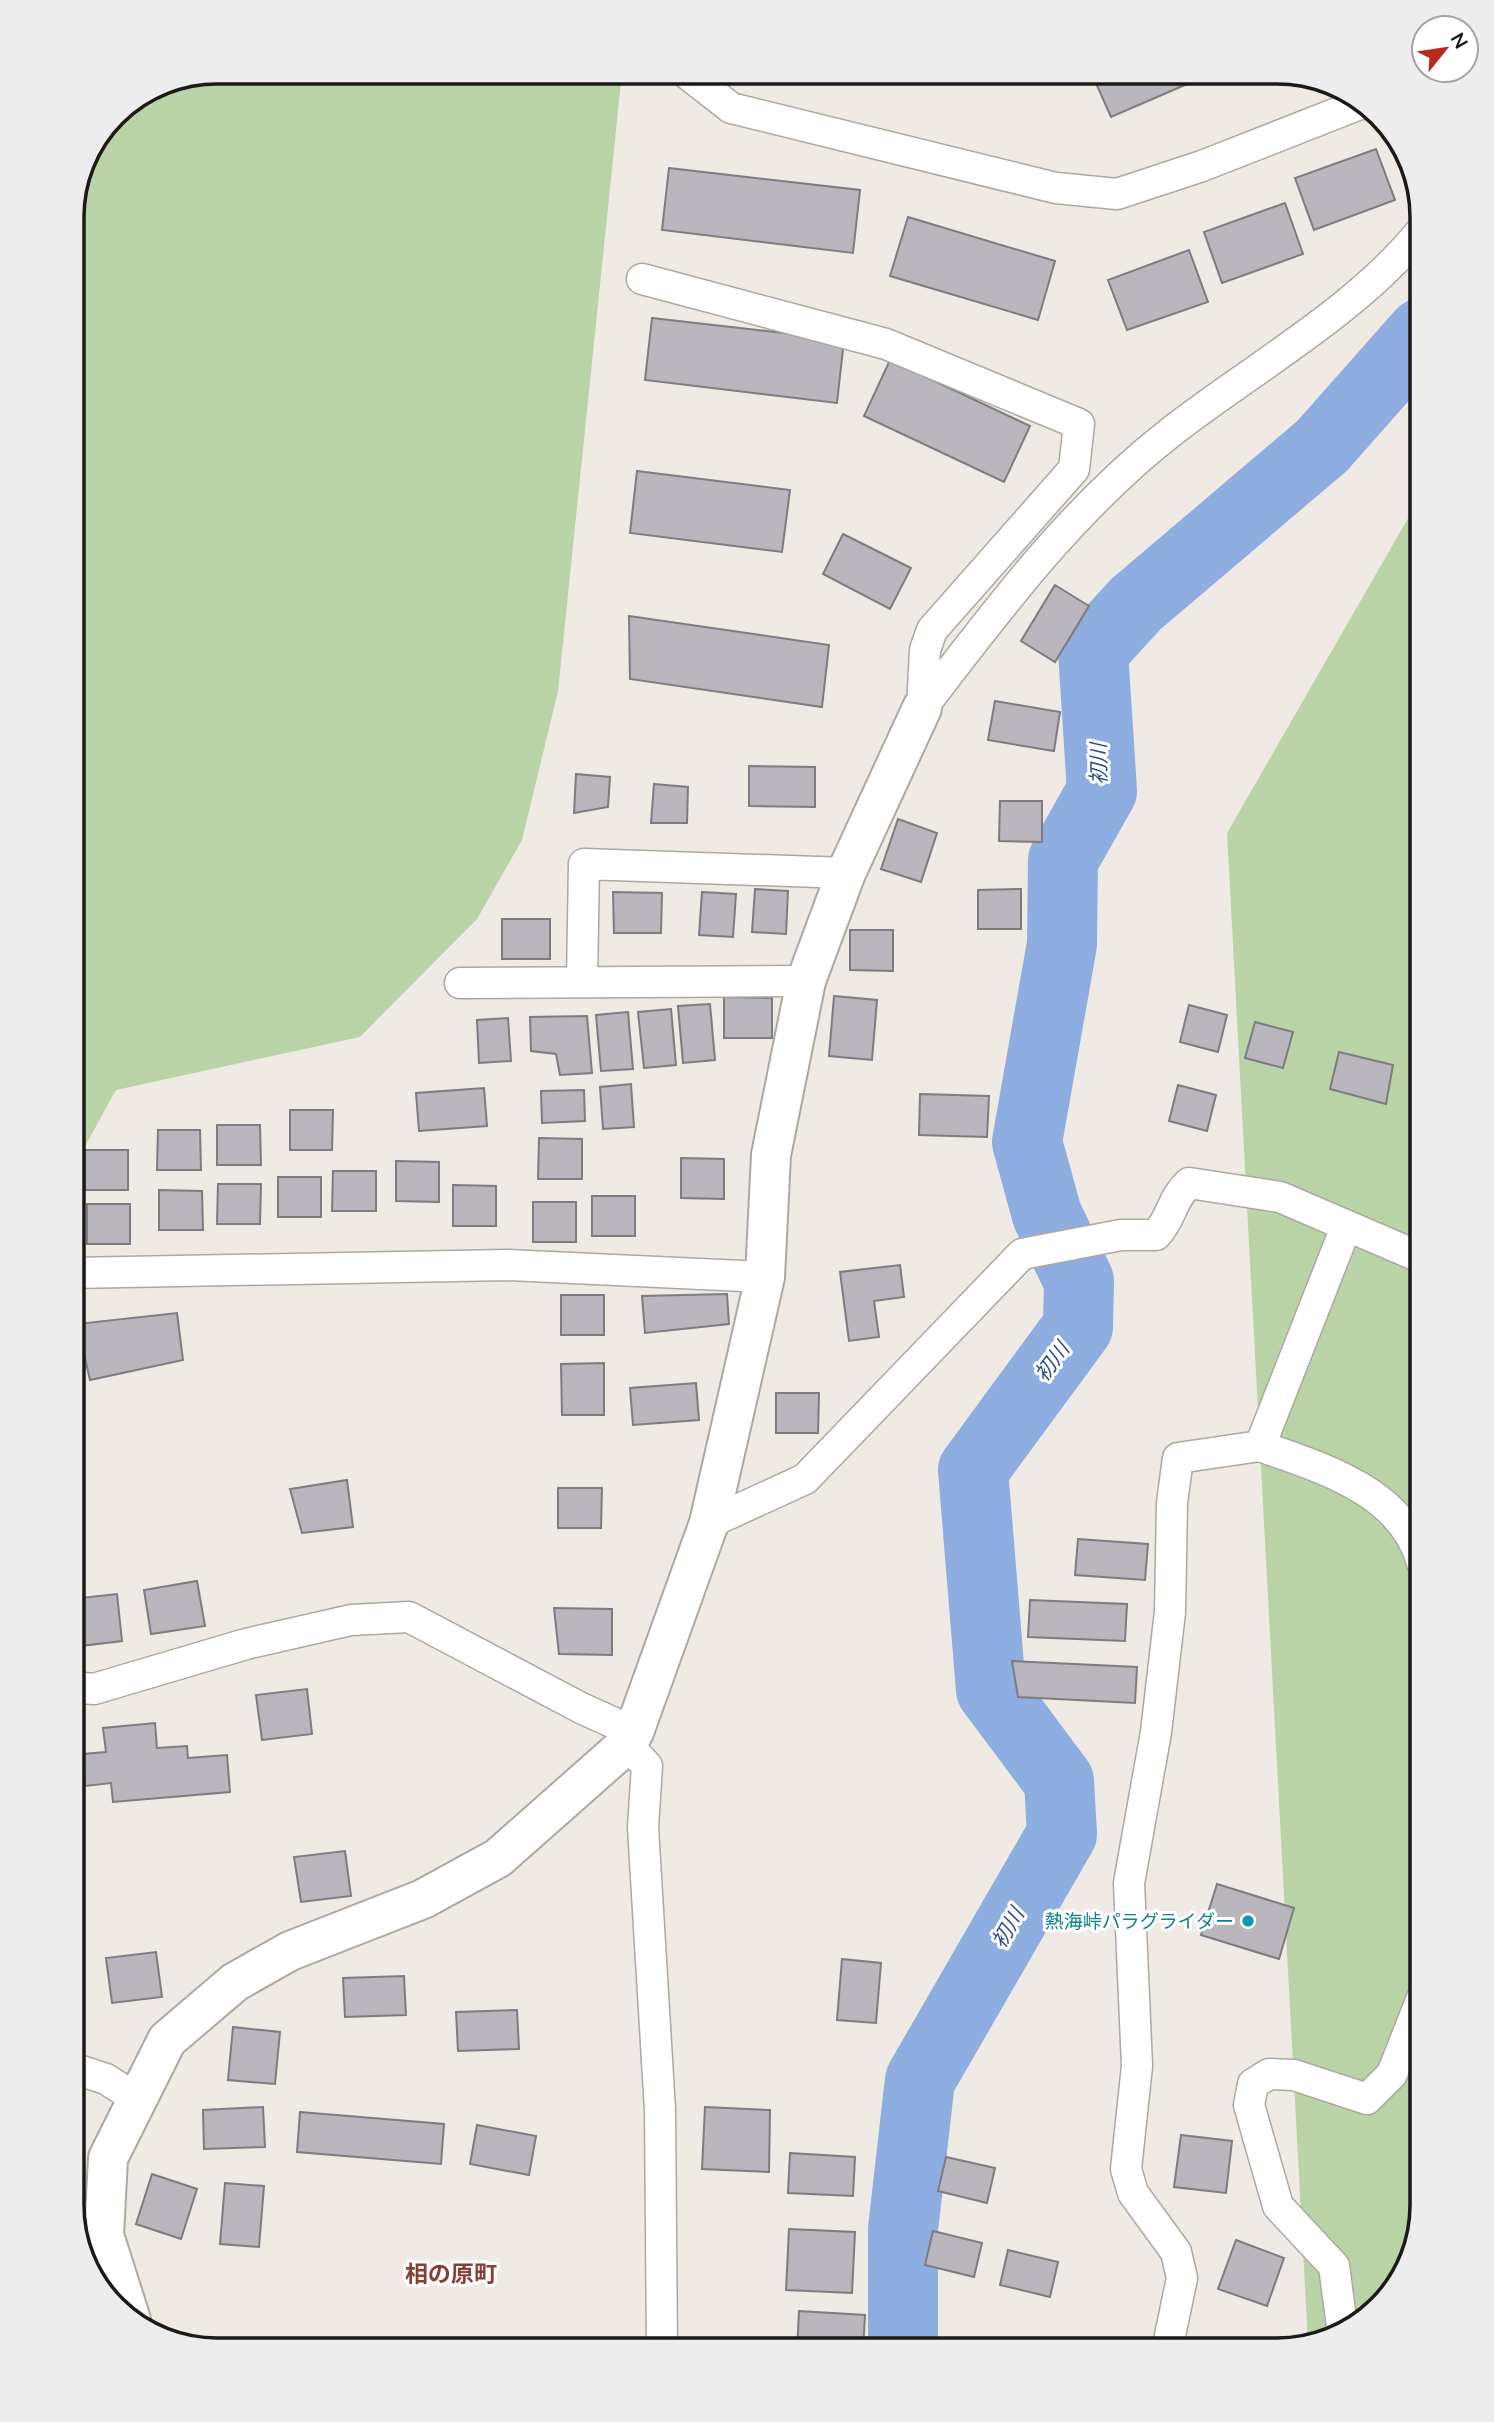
<svg xmlns="http://www.w3.org/2000/svg" width="1494" height="2422" font-family="Mulish,'Noto Sans JP',sans-serif">
<style>
.green{fill:#bad4a8}
.lines{fill:none;stroke-linecap:round;stroke-linejoin:round}
.river{stroke:#8eade1;stroke-width:70}
.building{fill:#b9b6bd;stroke:#7e7b81;stroke-width:2}
.street-casing{stroke:#aca8a1;stroke-width:33}
.secondary-casing{stroke:#aca8a1;stroke-width:42}
.street{stroke:#fff;stroke-width:30}
.secondary{stroke:#fff;stroke-width:38}
.culture-dot{fill:#0f9aa8;stroke:#fff;stroke-width:2.5}
.labels{text-anchor:middle;stroke-width:6;stroke-linejoin:round;paint-order:stroke}
.culture-label{font-size:19px;fill:#0d838f;stroke:#fff;text-anchor:end}
.water-label{font-size:21px;font-style:italic;fill:#294d8d;stroke:#fff}
.quarter-label{font-size:23px;font-weight:bold;fill:#863f35;stroke:#fff}
.rim{fill:none;stroke:#1c1a18;stroke-width:3.5}
</style>
<rect width="100%" height="100%" fill="#efeae3"/>
<path class="green" d="M217,72h405l-64,619 -36,149 -45,79 -117,118 -244,53 -44,80v-962l11,-47 31,-47 48,-31z
M1422,494v1712l-24,80 -56,49 -34,8 -81,-1510z"/>
<g class="lines">
<path class="river" d="M903,2350v-121l17,-149 142,-246 -3,-53 -68,-91 -18,-220 105,-143 1,-46 -32,-66 -20,-73 35,-198 1,-84 39,-69 -9,-140 43,-47 186,-158 100,-113"/>
</g>
<path class="building" d="M1091,72h124l-104,45z
M1376,149l19,51 -81,30 -19,-52z
M669,168l191,22 -7,63 -191,-23z
M1285,203l18,51 -81,29 -18,-51z
M908,217l147,44 -17,59 -148,-44z
M1189,250l19,52 -81,28 -19,-50z
M652,318l192,22 -7,63 -192,-23z
M890,360l140,66 -26,56 -140,-66z
M637,471l153,19 -8,62 -152,-19z
M843,534l68,34 -21,41 -67,-35z
M1055,585l34,21 -34,56 -34,-21z
M629,616l200,29 -7,62 -192,-28z
M995,701l65,11 -6,39 -66,-11z
M749,766l66,1v40l-66,-1z
M576,774l34,3 -2,30 -34,6z
M654,784l34,3 -1,36h-36z
M1000,801h42v41l-43,-1z
M898,819l39,14 -16,49 -40,-13z
M755,889l33,2 -2,43 -34,-2z
M1021,889v40h-43v-39z
M613,892l49,1 -1,40h-47z
M702,892l34,2 -3,43 -34,-2z
M502,919h48v40h-48z
M850,930h43v41l-43,-1z
M834,996l43,4 -5,60 -43,-4z
M724,997l48,1v40h-48z
M710,1004l5,56 -32,3 -5,-57z
M1189,1005l38,10 -9,37 -38,-10z
M671,1009l5,56 -32,3 -6,-56z
M628,1012l5,57 -32,2 -5,-56z
M587,1016l5,57 -32,2 -4,-21 -25,-3 -1,-34z
M508,1018l3,43 -32,2 -2,-43z
M1255,1022l38,10 -10,36 -38,-10z
M1339,1052l54,13 -7,39 -56,-15z
M631,1084l3,43 -31,2 -3,-42z
M1178,1085l38,10 -9,36 -38,-10z
M484,1088l3,38 -68,5 -3,-38z
M584,1090l1,31 -43,2 -1,-32z
M920,1094l69,2 -2,41 -68,-2z
M290,1110h43l-1,40h-42z
M217,1125h43l1,40h-44z
M158,1130h42l1,40h-44z
M539,1138l43,1v40h-44z
M85,1150h43v40h-43z
M681,1158l43,1v40l-43,-1z
M396,1161l43,1v40l-43,-1z
M333,1171h43v40h-44z
M278,1177h43v40h-43z
M218,1184h43l-1,40h-43z
M453,1185l43,1v40h-43z
M159,1190l43,1 1,39h-44z
M592,1196h43v40h-43z
M533,1202h43v40h-43z
M87,1204h43v40h-43z
M900,1265l4,32 -30,4 5,36 -30,4 -9,-69z
M727,1294l2,30 -84,9 -3,-37z
M561,1295h43v40h-43z
M177,1313l6,47 -93,20 -13,-56z
M604,1363v52h-42l-1,-51z
M696,1383l3,37 -66,5 -3,-37z
M776,1393h43l-1,40h-42z
M347,1480l6,47 -51,6 -12,-44z
M558,1488h44l-1,40h-43z
M1078,1539l70,5 -3,36 -70,-5z
M197,1581l8,45 -54,8 -7,-44z
M117,1594l5,47 -50,6v-48z
M1030,1600l97,4 -2,37 -97,-4z
M554,1608l58,1v46l-53,-1z
M1012,1661l125,6 -2,36 -117,-6z
M307,1689l5,45 -50,6 -6,-45z
M155,1723l2,25 30,-2 1,12 39,-3 3,37 -117,10 -2,-19 -26,3 -2,-32 23,-2 -3,-24z
M345,1851l6,45 -50,6 -7,-45z
M1217,1884l77,24 -15,51 -78,-24z
M156,1952l6,45 -50,6 -6,-45z
M842,1959l39,4 -5,60 -39,-3z
M404,1976l2,39 -61,2 -2,-39z
M517,2010l2,39 -61,2 -2,-39z
M233,2027l47,5 -5,52 -47,-4z
M72,2103l12,55 -12,3z
M263,2107l2,40 -61,2 -1,-39z
M705,2107l65,3 -1,62 -67,-3z
M300,2112l144,12 -3,40 -144,-12z
M477,2125l59,11 -7,39 -59,-11z
M1181,2135l51,6 -6,52 -52,-6z
M790,2153l65,4 -2,39 -65,-3z
M946,2157l49,11 -8,35 -49,-12z
M152,2174l45,15 -16,50 -45,-15z
M225,2183l39,3 -5,61 -39,-3z
M789,2229l66,3 -3,61 -66,-3z
M933,2231l49,12 -8,34 -49,-12z
M1236,2240l48,18 -17,48 -49,-17z
M1008,2250l50,12 -8,35 -50,-12z
M799,2311l66,4 -2,35h-66z"/>
<g class="lines">
<g class="street-casing">
<path id="street" d="M685,72l46,36 325,80 61,6 85,-28 158,-62h5
M642,279l244,65 193,80 -5,45 -142,161 -7,20 -3,58
M922,708c76,-99 150,-199 249,-276 82,-64 186,-121 251,-202
M582,981l2,-117 262,9
M460,983l346,-2
M72,1273l435,-8 258,12
M1260,1446c62,22 143,45 162,117
M709,1523l96,-44 217,-225 99,-19h35c16,-17 15,-35 33,-52l91,14 142,61
M72,1687l22,2 152,-45 105,-24 58,-3 172,91 53,24
M627,1744l20,22 -4,61 17,283 2,240
M72,2068l34,11 31,20
M1343,2334l-9,-68 -56,-60 -29,-101 4,-21 16,-10 25,1 73,24 25,-25 30,-76
M1167,2350l15,-72 -6,-26 -43,-59 -7,-24 11,-103 -8,-183 27,-151 14,-120 2,-109 6,-45 82,-12 86,-219"/>
</g>
<g class="secondary-casing">
<path id="secondary" d="M131,2320l-27,-85 4,-77 59,-118 68,-58 55,-31 133,-52 75,-41 129,-114 7,-12 75,-209 56,-246 6,-122 35,-174 40,-108 76,-165"/>
</g>
<use href="#street" class="street"/>
<use href="#secondary" class="secondary"/>
</g>
<circle class="culture-dot" cx="1248" cy="1921" r="7"/>
<g class="labels">
<g class="culture-label">
<text x="1234" y="1928">熱海峠パラグライダー</text>
</g>
<g class="water-label">
<text transform="translate(1099 764) rotate(-91)" y="7">初川</text>
<text transform="translate(1052 1362) rotate(-54)" y="7">初川</text>
<text transform="translate(1008 1928) rotate(-60)" y="7">初川</text>
</g>
<g class="quarter-label">
<text x="451" y="2282">相の原町</text>
</g>
</g>
<path d="M0 0H1494V2422H0ZM217 84H1277A133 133 0 0 1 1410 217V2205A133 133 0 0 1 1277 2338H217A133 133 0 0 1 84 2205V217A133 133 0 0 1 217 84Z" fill="#ededed" fill-rule="evenodd"/>
<path class="rim" d="M217 84H1277A133 133 0 0 1 1410 217V2205A133 133 0 0 1 1277 2338H217A133 133 0 0 1 84 2205V217A133 133 0 0 1 217 84Z"/>
<g transform="translate(1445 49) rotate(60)"><circle r="33" fill="#ffffff" stroke="#a4a3a3" stroke-width="2"/>
<path d="M0-5L12 26L0 18L-12 26Z" fill="#b82a1f"/>
<text y="-10" font-size="19" font-weight="bold" text-anchor="middle" fill="#1c1a18">N</text>
</g>
</svg>
